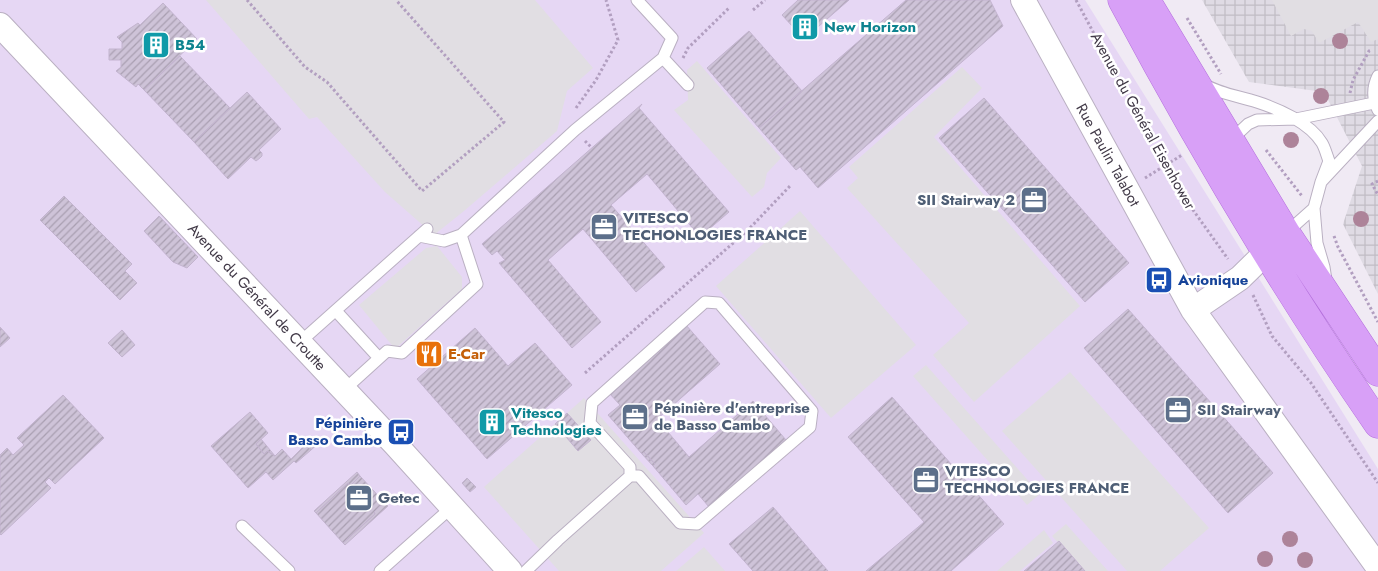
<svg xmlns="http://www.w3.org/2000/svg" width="1378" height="571" font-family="Jost,sans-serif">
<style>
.commercial{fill:#e6d7f4}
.industrial{fill:url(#industrial-grid)}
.parking{fill:#e1dee3}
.building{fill:url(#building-hatch);stroke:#c3b4cf}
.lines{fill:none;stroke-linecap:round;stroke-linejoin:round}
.lane-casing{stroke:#bab0c2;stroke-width:13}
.street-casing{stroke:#bab0c2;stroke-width:26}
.primary-casing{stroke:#b470dc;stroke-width:29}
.path{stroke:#b29fc0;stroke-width:3;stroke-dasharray:2.5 2.5;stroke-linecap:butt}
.lane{stroke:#fff;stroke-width:11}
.street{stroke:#fff;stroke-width:24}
.primary{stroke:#d8a0f7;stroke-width:28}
.tree{fill:#ad8399}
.labels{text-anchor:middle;stroke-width:5;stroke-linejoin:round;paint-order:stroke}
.culture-label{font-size:15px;font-weight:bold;fill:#0d838f;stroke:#fff;text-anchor:start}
.street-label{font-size:15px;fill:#413947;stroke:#fff}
.service-label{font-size:15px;font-weight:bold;fill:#4e5e75;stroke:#fff;text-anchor:start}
.transit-label{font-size:15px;font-weight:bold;fill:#164399;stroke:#fff;text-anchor:start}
.food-label{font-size:15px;font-weight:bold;fill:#c56008;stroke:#fff;text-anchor:start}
</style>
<defs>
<pattern id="industrial-grid" width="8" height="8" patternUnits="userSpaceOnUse" patternTransform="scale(1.25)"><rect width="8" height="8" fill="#dfdbe4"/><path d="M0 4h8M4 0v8" fill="none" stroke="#c1bdc5"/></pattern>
<pattern id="building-hatch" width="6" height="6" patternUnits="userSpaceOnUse" patternTransform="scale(1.25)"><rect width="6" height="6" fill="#cec3d8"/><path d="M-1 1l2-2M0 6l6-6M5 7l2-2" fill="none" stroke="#a99fb1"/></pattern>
</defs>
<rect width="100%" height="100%" fill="#f0eaf4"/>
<path class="commercial" d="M0,0h1085l293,469v102h-1378z"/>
<path class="industrial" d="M1202,0h176v294l-35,-70 19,-58 -38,-74 -75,-10z"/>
<path class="parking" d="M206,0h329l58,68 -26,23 -10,40 -93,80 -30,24 -49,-43 -68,-75 -8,2z
M1272,0h106v39l-7,3 -13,-20 -39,21 -7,-12 -8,-2 -13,7z
M697,61l84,97 -14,15 -3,14 -12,10 -78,-87 14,-10 -1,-30z
M962,67l20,21 -48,49 146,169 -106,96 -41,-47 36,-32 -122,-135 11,-10 -9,-11z
M800,211l116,134 -85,73 -115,-132z
M437,246l25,31v12l-67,60 -36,-44 67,-57z
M926,365l114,129 -13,11 -114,-129z
M1070,372l139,156 -49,43h-33l-125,-140z
M584,398l120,135 -43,38h-102l-75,-84z
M1066,524l42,47h-24l-32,-35z
M1044,530l9,13 -33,28h-23z
M704,547l21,24h-49z"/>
<path class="building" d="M798,0h51l-45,39 -22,-24z
M906,0h84l13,26 -185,162 -18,-21 -4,3 -37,-42z
M163,3l34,36 -53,51 -6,-6 -2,3 -20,-16 5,-4v-7h-12v-11h13v-7l-5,-5 21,-14 2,2z
M749,31l53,60 -43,37 -52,-60z
M180,56l50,52 -36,34 -50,-52z
M247,92l34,37 -22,21 3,3v3l-2,2 -4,3 -5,-4 -23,22 -34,-37z
M984,98l145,165 -44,39 -146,-164z
M642,104l-3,4 90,104 -29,25 -53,-63 -36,31 54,62 -29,25 -53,-63 -35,31 53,62 -29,26 -73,-85 6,-3 -8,-9 -5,4 -10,-11z
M64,196l68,68 -7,7 12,12 -17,17 -80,-80z
M159,216l39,41 -11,11 -14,-6 -29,-31z
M1128,309l145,164 -45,40 -144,-165z
M686,325l34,39 -63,55 32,38 64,-56 33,39 -77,67 -11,-13 -12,11 -33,-39 2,-2 -11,-12 -2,2 -34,-39 12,-10 -11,-12z
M0,327l10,11 -10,9z
M475,328l33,38 27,-23 37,42 -85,74 -70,-80z
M122,330l13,15 -13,12 -14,-14z
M63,395l41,43 -49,46 -6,-6 -4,4 6,6 -50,47 -1,-1v-79l7,-7 6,7 11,-10 -7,-7z
M892,397l112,127 -53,47h-85l58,-49 -76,-85z
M250,412l18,21 -12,11 8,10 3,-3 8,5 7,-7 9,10 15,-15 5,6 -15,13 -2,-2 -21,19 -7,-8 -18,16 -37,-42z
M567,413l24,27 -13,11 -23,-27z
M314,437l5,6 -8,7 -5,-6z
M261,439l14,17 -8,-5 -3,3 -8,-10z
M644,452l11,12 -2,2 -11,-12z
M357,472l3,4 -10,10 -2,-3 -32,30 -2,-2z
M360,476l24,26 -10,10 1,2 -32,29 -27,-30 32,-30 2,3z
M467,478l9,9 -6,5 -8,-9z
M384,502l4,4 -43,39 -2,-2 32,-29 -1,-2z
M773,507l55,64h-75l-24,-27z
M1059,541l26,30h-61z"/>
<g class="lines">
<g class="lane-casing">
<path id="lane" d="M637,0l35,38 -9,20 25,27
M1378,76c-6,12 -6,22 0,34
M1202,83c17,11 37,13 55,19 22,7 53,21 65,41 3,5 5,13 7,18l-8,21
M1230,141l18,-17 9,-4 39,-1 78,-16
M1314,208l3,35 7,24 2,13
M1286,233l28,-25 7,-26 57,-61
M419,236l25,5 17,-6 114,-105 88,-72
M336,311l43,47
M299,343l128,-114
M344,390l43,-39 15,2 75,-69 -16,-49
M242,526l47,45
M380,571l72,-64
M526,571l32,-31 72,-64v-9l-40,-44 2,-20 113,-101 14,1 93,108 -2,16 -113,97 -17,-1 -41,-47h-9"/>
</g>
<g class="street-casing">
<path id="street" d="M1023,0l170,310 185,257
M0,25l395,419 115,127
M1193,310l47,-32 39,-38"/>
</g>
<g class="primary-casing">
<path id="primary" d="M1122,0c78,146 162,288 256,424
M1146,0l140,233 92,139"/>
</g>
<path class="path" d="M247,0l58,67 22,15 95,109 82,-69 -108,-122
M1076,0l89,166 28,44 35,49
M753,10l12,-10
M1187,18l34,56
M683,58l5,-10 41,-40
M1350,93l3,-13 16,-29 3,-1
M576,108l20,-28 22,-40 -12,-40
M585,141l7,7
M1266,150l36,46
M1145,178l37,-23
M1378,181l-6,3 6,11
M1334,236l4,11 40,75
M1253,295l19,41 39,47 67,100
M427,348l11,12
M585,373l163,-143 42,-44"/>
<use href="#lane" class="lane"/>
<use href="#street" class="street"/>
<use href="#primary" class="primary"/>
</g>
<g class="tree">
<circle cx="1340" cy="41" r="8"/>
<circle cx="1321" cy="96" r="8"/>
<circle cx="1291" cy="140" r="8"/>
<circle cx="1361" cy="219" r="8"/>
<circle cx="1290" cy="539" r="8"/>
<circle cx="1265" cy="559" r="8"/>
<circle cx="1305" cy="560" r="8"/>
</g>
<defs>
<g id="building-square" transform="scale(1.4375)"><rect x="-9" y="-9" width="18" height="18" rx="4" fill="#0f9aa8" stroke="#fff"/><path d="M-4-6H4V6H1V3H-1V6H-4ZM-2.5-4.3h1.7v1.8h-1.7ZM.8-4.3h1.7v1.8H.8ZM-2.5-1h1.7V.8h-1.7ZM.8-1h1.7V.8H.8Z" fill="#fff"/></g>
<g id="office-square" transform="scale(1.4375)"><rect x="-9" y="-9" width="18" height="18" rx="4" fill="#5c6f8a" stroke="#fff"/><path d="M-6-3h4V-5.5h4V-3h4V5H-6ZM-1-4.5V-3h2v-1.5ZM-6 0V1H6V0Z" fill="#fff"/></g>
<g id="bus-square" transform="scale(1.4375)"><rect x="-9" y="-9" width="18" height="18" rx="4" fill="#1a4fb4" stroke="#fff"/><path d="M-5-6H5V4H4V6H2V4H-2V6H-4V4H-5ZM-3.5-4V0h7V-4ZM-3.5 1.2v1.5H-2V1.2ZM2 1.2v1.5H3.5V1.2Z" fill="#fff"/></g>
<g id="restaurant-square" transform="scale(1.4375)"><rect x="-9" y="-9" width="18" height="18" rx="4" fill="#e8710a" stroke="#fff"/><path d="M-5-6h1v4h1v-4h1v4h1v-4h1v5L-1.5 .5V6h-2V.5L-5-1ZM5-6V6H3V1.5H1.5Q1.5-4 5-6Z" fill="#fff"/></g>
</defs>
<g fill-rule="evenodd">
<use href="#building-square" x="805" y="27"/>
<use href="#building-square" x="156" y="45"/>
<use href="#office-square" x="1034" y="200"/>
<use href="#office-square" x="604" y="227"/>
<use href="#bus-square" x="1159" y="280"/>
<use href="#restaurant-square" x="429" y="354"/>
<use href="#office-square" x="1178" y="410"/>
<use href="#office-square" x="635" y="417"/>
<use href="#building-square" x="492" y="422"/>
<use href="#bus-square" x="401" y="432"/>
<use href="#office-square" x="926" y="480"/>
<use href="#office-square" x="359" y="498"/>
</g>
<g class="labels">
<g class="culture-label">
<text x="824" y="32">New Horizon</text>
<text x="175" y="50">B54</text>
<text x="511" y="418">Vitesco<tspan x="511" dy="17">Technologies</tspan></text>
</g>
<g class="street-label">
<text transform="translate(1143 121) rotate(61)" y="5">Avenue du Général Eisenhower</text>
<text transform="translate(1108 155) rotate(61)" y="5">Rue Paulin Talabot</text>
<text transform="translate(257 297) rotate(47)" y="5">Avenue du Général de Croutte</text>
</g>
<g class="service-label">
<text x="1015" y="205" text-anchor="end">SII Stairway 2</text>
<text x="623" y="223">VITESCO<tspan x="623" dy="17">TECHONLOGIES FRANCE</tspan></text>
<text x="654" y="413">Pépinière d'entreprise<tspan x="654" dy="17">de Basso Cambo</tspan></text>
<text x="1197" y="415">SII Stairway</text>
<text x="945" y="476">VITESCO<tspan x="945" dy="17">TECHNOLOGIES FRANCE</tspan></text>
<text x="378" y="503">Getec</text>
</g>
<g class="transit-label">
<text x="1178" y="285">Avionique</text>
<text x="382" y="428" text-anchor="end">Pépinière<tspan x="382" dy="17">Basso Cambo</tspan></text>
</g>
<g class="food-label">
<text x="448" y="359">E-Car</text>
</g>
</g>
</svg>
